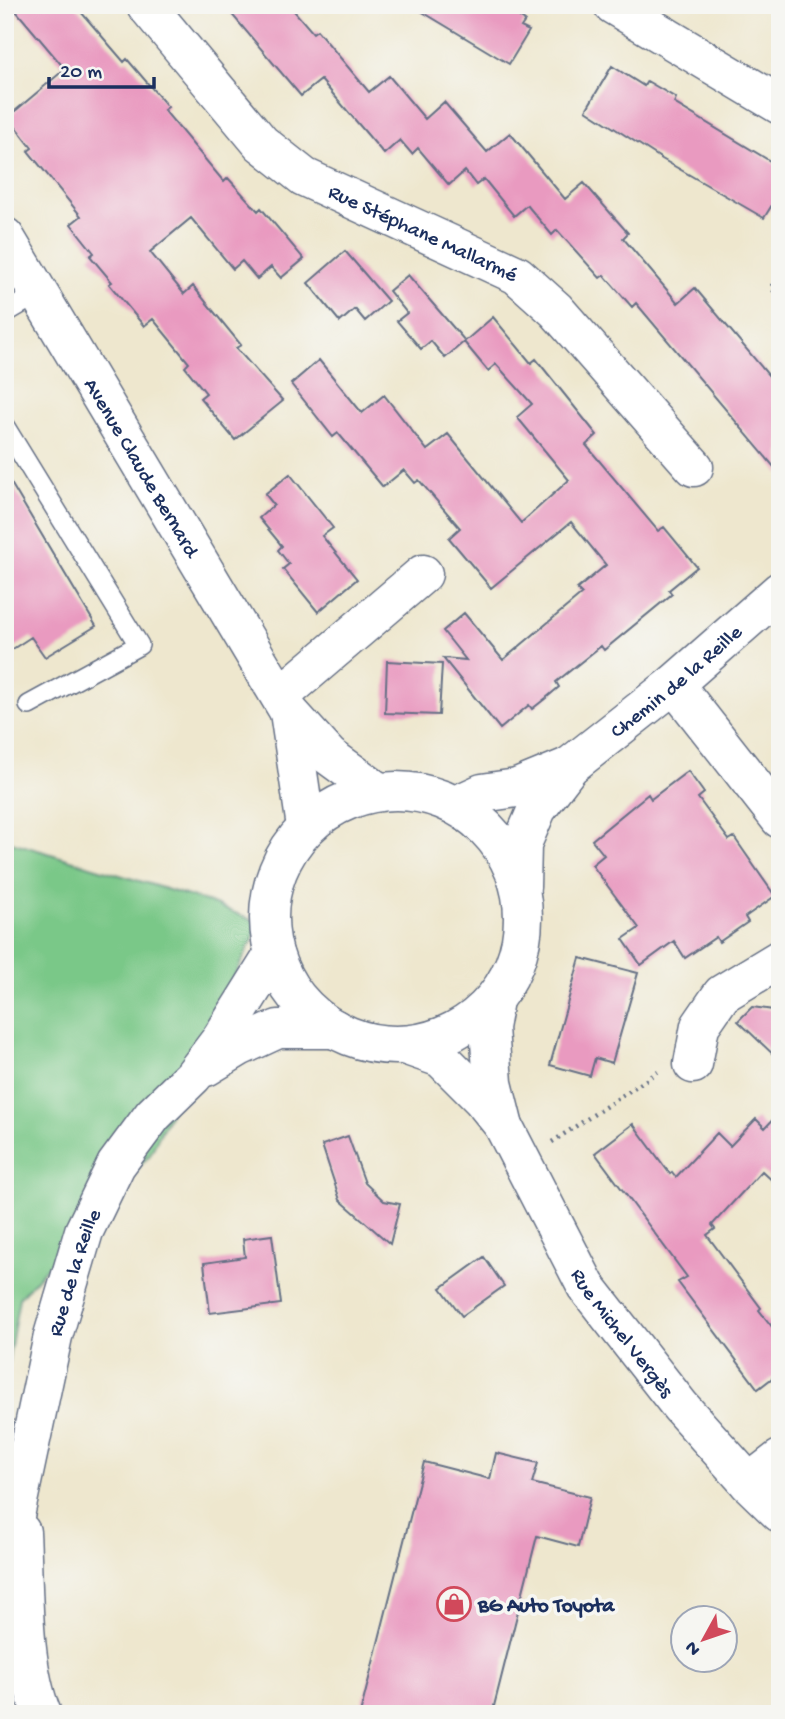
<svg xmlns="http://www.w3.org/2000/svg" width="785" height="1719" font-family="'Gochi Hand',sans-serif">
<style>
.green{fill:#7ac888;stroke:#4a7c73;stroke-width:2}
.building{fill:#e99ac0}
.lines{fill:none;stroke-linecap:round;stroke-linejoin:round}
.service-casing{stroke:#656f85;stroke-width:22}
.minor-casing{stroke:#656f85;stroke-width:41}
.tertiary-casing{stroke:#656f85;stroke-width:41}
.path{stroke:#656f85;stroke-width:4.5;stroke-dasharray:2 5;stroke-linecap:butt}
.service{stroke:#fff;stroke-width:19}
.minor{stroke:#fff;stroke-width:38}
.tertiary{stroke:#fff;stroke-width:38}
.labels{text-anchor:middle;stroke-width:7;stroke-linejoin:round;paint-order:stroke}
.street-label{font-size:21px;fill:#1b2f5e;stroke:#f6f6f2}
.poi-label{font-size:21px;font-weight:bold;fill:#1b2f5e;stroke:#f6f6f2;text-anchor:start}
</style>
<rect width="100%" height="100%" fill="#f6f6f2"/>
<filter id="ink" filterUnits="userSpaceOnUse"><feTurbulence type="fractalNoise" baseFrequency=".0143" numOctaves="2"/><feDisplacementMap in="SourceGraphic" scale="14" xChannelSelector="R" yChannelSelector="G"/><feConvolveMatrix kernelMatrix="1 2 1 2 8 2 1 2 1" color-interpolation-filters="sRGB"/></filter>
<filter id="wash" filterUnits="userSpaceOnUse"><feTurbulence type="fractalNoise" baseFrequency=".00686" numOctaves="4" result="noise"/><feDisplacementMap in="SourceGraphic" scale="28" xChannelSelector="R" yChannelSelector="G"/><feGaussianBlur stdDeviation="1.57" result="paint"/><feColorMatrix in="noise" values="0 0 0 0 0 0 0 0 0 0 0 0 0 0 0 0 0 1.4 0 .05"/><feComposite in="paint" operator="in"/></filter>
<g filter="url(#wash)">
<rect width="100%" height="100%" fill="#eee7ce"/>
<path class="green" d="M5,840l200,61 55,22 -110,232 -131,143 -14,83z"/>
<g id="blocks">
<path class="building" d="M11,5h64l49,57 3,-3 41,48 -4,3 60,72 4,-4 30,33 3,-3 43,51 -23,19 -10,-11 -14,12 -15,-18 -9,8 -42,-51 -41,34 34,42 9,-8 48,59 -5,3 47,53 -48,39 -35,-42 6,-5 -21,-26 4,-4 -36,-44 -9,7 -35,-42 3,-2 -22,-26 4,-3 -23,-29 10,-8 -53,-65 4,-3 -24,-31 57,-48z
M224,5h65l24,28 4,-3 52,62 20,-16 36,43 19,-17 43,50 23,-19 55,66 19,-16 44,50 -5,5 55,65 17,-15 85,101v85l-144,-171 -4,4 -28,-32 -4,3 -43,-48 -5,5 -25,-30 -13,11 -30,-37 -8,6 -11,-14 -16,14 -31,-37 -6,6 -12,-14 -16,14 -63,-74 -20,16z
M411,5h109l-5,9 10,7 -4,6 8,4 -20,33z
M612,66l32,20 3,-5 29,17 -2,5 106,64v25l-16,26 -102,-59 -76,-49z
M345,251l43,50 -23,20 -10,-12 -15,13 -32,-39z
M408,275l57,66 -20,17 -14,-17 -10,8 -24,-28 10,-8 -18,-22z
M493,317l38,46 5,-4 61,76 -11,10 72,86 6,-4 33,40 -28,23 3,4 -68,56 -3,-4 -45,36 3,5 -13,11 -14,11 -3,-4 -29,24 -57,-71 23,2 -23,-29 21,-18 39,47 79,-66 -5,-5 29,-24 -35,-43 -80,66 -42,-50 11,-10 -41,-48 -4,3 -11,-13 -21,17 -45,-54 -5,4 -42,-53 28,-24 43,53 22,-18 43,55 21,-16 73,89 48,-43 -52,-63 15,-13 -36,-40 -8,7 -24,-29z
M5,473l91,153 -51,31 -14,-20 -26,17z
M290,474l43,54 -11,8 35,43 -39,33 -35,-43 6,-5 -11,-14 4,-4 -23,-28 15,-13 -9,-11z
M387,661l55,3 -3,51 -54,-2z
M688,771l16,22 -6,5 31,42 5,-3 41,59 -30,21 3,5 -29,20 -3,-5 -31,21 -11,-17 -33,24 -18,-26 16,-11 -47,-63 12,-10 -12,-15 56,-46 3,5z
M580,958l58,15 -26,90 -17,-5 -5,18 -40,-11z
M752,1007l21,3 7,7v44l-42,-40z
M780,1112v76l-18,-17 -50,54 3,4 -8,6 54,73 -2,2 21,27v35l-22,17 -80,-107 9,-5 -92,-124 38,-29 37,50 2,-2 4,5 41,-44 13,13 26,-27 9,9z
M348,1136l17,47 19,18 16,3 -10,40 -50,-44 -18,-55z
M272,1235l9,69 -71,9 -6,-50 41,-6 -2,-18z
M484,1257l20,29 -42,30 -21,-28z
M496,1453l42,10 -6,20 58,14 -12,50 -41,-11 -45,178h-132l64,-252 66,17z"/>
</g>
</g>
<g filter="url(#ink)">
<use href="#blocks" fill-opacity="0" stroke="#656f85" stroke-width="2"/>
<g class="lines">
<g class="service-casing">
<path id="service" d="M5,313l34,-20
M5,427l134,218 -110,60"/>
</g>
<g class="minor-casing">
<g id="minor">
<path id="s1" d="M146,5l115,138 43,34 213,98 39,35 138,157"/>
<path d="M613,5l167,100"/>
<path d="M674,684l106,135"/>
<path d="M280,696l143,-122"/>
<path d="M494,1000l-5,28 4,55 10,40"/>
<path id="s2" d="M404,1045l37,13 41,41 21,26 83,161 94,120 69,77 31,30"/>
<path d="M693,1064l7,-38 22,-32 58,-35"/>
<path d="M749,1483l31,-24"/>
</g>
</g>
<g class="tertiary-casing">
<g id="tertiary">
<path id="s3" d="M5,237l284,475 40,44 48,35"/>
<path d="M289,712l17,115"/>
<circle cx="396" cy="918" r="127"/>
<path d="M456,805l26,-12 35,-5 51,-21"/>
<path id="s4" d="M521,887l1,-43 15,-35 33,-43 104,-82 106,-93"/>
<path d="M206,1067l33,-20 39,-18h57"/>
<path d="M21,1532c3,55 0,131 21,182"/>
<path id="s5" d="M5,1563l48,-227 31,-105 32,-66 37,-50 40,-39 28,-37 53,-85"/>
</g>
</g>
<path class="path" d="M780,272l-9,16 9,9
M552,1142l106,-70"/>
<use href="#service" class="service"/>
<use href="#minor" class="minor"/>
<use href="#tertiary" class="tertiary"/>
</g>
</g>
<defs>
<g id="shop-ring" transform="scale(1.75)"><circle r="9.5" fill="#f6f6f2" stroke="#d1495b" stroke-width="1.5"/><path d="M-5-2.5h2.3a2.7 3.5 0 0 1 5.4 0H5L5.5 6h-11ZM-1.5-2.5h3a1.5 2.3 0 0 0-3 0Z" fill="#d1495b"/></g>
</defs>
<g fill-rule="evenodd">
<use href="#shop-ring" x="454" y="1604"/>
</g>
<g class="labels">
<g class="street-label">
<text dy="7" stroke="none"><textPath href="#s1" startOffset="366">Rue Stéphane Mallarmé</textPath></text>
<text dy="7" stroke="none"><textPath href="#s3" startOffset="268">Avenue Claude Bernard</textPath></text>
<text dy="7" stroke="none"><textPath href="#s4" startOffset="271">Chemin de la Reille</textPath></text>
<text dy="7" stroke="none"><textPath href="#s5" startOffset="299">Rue de la Reille</textPath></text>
<text dy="7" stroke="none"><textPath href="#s2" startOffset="371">Rue Michel Vergès</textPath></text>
</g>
<g class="poi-label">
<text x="478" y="1611">BG Auto Toyota</text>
</g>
</g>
<rect width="785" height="1719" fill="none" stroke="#f6f6f2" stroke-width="28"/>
<g transform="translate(704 1639) rotate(230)"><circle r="33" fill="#f6f6f2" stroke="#9ea6b7" stroke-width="2"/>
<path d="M0-5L12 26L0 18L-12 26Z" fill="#d1495b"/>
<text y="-10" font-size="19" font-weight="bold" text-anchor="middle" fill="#1b2f5e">N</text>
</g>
<path d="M49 77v10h105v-10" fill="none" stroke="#1b2f5e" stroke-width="3.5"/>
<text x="60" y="77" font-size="21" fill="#1b2f5e" stroke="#f6f6f2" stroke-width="5" paint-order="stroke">20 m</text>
</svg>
